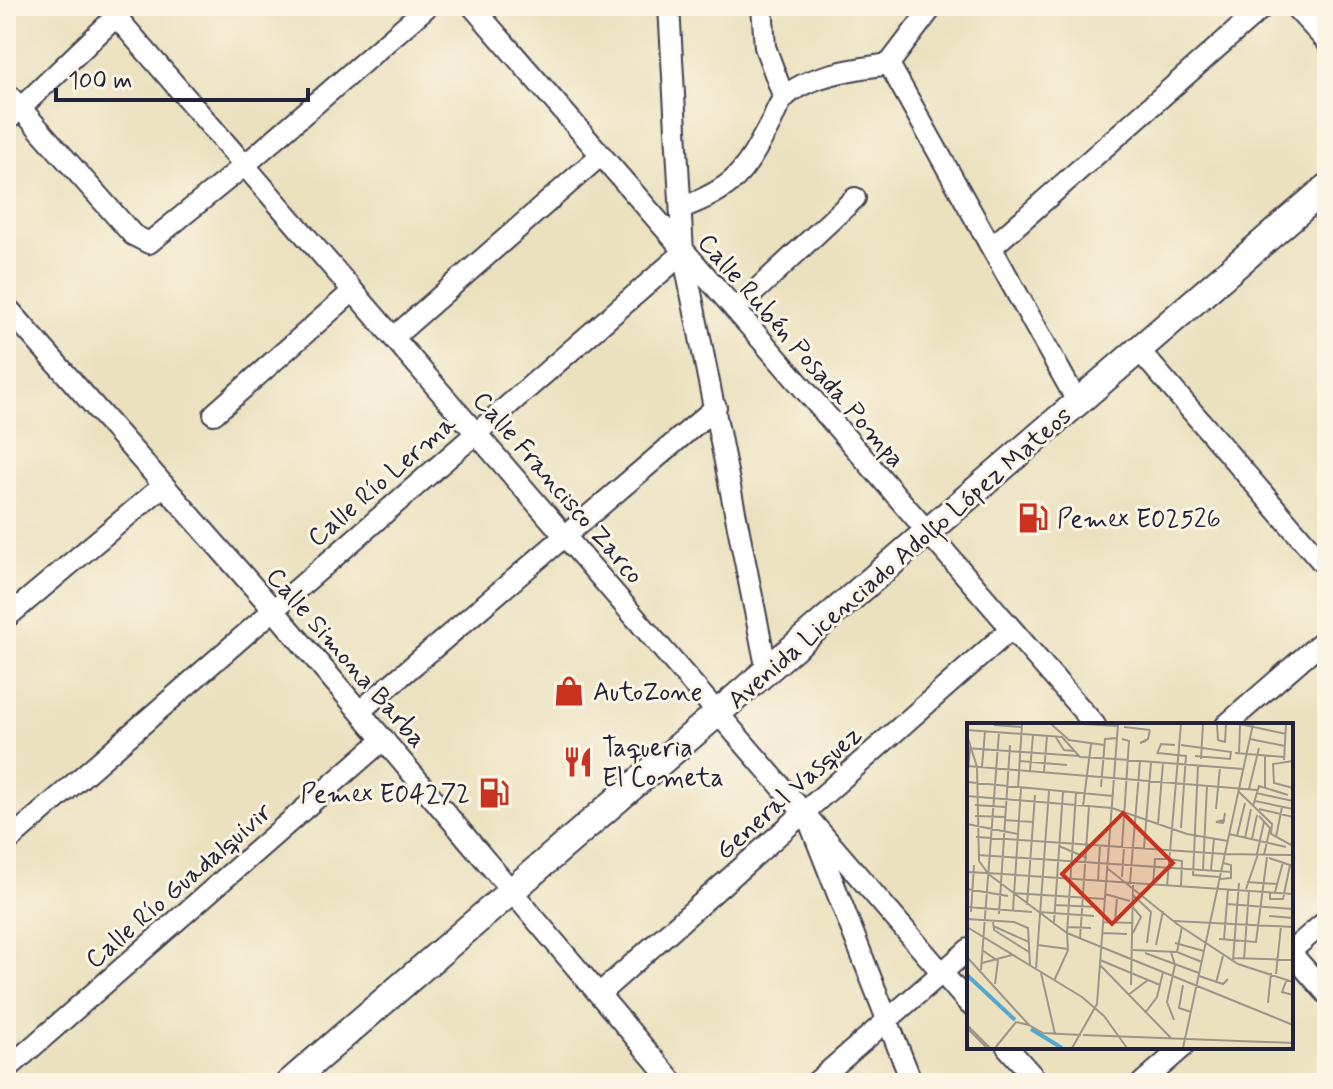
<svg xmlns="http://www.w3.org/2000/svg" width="1333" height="1089" font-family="Mynerve,sans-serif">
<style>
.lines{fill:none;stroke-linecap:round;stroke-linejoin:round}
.minor-casing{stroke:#403f4f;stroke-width:24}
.major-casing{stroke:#403f4f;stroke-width:30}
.minor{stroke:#fff;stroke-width:20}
.major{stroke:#fff;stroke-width:26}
.labels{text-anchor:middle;stroke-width:6;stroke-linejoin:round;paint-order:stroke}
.street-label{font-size:26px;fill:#22223b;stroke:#fcf5e5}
.poi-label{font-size:26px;fill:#22223b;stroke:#fcf5e5;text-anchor:start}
.inset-river{fill:none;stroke:#54a8d0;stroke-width:4}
.inset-road{fill:none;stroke:#9b958a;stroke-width:2}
.view{fill:#c8321e;fill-opacity:0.15;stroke:#c8321e;stroke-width:4}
.inset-edge{fill:none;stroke:#22223b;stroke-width:4}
</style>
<rect width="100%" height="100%" fill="#fcf5e5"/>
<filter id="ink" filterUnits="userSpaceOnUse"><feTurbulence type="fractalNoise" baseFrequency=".0125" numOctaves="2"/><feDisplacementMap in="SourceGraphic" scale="16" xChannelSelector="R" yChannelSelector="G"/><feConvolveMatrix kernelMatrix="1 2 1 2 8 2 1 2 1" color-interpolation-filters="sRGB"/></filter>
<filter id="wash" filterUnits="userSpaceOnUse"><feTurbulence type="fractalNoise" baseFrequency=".006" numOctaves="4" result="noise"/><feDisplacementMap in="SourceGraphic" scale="32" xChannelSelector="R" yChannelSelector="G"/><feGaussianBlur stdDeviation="1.8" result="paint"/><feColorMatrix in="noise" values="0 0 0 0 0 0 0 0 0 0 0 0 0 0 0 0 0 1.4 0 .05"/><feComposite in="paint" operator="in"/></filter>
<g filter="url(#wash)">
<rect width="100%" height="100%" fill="#ebe1bf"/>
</g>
<g filter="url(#ink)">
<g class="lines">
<g class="minor-casing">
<path id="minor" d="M107,6l862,998
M472,6l623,719
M669,6l14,247 84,418
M762,6l3,41 19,51
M1294,6l33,36
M889,64l189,339
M6,92l127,143 16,8 96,-78 183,-159
M6,122l121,-116
M681,208c53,-20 62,-33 88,-82 5,-8 8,-21 15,-28 21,-23 76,-30 105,-34l44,-58
M992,247l272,-241
M6,306l266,302 402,475
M735,310l120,-112
M394,337l207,-182
M1139,350l188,218
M214,414l139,-123
M6,618l158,-133
M360,711l356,-304
M1226,725l101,-88
M811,826l101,257
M6,843l677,-590
M1291,951l36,-31
M1291,953l36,41
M599,994l412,-365
M1007,1047l32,36
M6,1070l378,-331
M815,1083l154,-134
M1142,1083l41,-36"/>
</g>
<g class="major-casing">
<path id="major" d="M289,1083l1038,-896"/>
</g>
<use href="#minor" class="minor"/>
<use href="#major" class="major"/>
</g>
</g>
<defs>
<g id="fuel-bare" transform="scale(2.4)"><path d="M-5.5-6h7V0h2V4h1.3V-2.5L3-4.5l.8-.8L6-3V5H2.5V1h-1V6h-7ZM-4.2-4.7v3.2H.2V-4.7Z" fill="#c8321e" stroke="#fcf5e5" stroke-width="2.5" paint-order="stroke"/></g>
<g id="shop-bare" transform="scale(2.4)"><path d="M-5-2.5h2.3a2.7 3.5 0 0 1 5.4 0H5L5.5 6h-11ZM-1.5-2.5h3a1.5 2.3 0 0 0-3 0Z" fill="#c8321e" stroke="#fcf5e5" stroke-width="2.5" paint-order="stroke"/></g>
<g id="restaurant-bare" transform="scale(2.4)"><path d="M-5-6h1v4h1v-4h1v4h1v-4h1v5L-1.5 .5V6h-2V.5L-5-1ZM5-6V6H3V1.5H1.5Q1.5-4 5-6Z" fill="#c8321e" stroke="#fcf5e5" stroke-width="2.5" paint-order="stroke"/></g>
</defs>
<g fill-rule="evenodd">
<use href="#fuel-bare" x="1033" y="518"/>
<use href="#shop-bare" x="569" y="691"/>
<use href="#restaurant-bare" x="578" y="762"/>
<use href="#fuel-bare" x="494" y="793"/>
</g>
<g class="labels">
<g class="street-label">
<text transform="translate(802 350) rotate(49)" y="9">Calle Rubén Posada Pompa</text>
<text transform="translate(381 480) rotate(-41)" y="9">Calle Río Lerma</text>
<text transform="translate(559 487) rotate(49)" y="9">Calle Francisco Zarco</text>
<text transform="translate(899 557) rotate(-41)" y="9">Avenida Licenciado Adolfo López Mateos</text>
<text transform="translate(347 657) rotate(49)" y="9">Calle Simona Barba</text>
<text transform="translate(788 792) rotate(-42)" y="9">General Vasquez</text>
<text transform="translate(178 885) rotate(-41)" y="9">Calle Río Guadalquivir</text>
</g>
<g class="poi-label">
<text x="1057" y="527">Pemex E02526</text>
<text x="593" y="700">AutoZone</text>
<text x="602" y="756">Taqueria<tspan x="602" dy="30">El Cometa</tspan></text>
<text x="470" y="802" text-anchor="end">Pemex E04272</text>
</g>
</g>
<g transform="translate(967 723)">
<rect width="326" height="326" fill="#ebe1bf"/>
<path class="inset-river" d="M0,252l48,45M64,306l31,19"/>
<path class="inset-road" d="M84,1l18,16 35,5M116,1l35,2M273,1l46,10M27,2l28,2M250,2l1,15 7,2 1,-18M157,4l26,3M0,7l95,7 18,20 36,2M0,12l10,32 2,94 8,11M88,13l9,14 10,1M155,16l7,2 -7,106M283,16l35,7M179,18l-6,2 8,-4 2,-9M214,22l50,7 -1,7 -35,-3M0,25l112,8M191,30l28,3 -5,72M268,30l49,4M272,30l1,-28M190,31l4,-10 14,1M149,36l127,10M234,36l2,-35M317,37l2,-36M53,38l47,4M326,38v27M0,43l290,24M231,43l-5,109 27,2M15,44l3,-36M63,48l3,-36M77,49l3,-36M0,57l3,-31M0,59l146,14M134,64l4,-48 12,-1M51,65l4,-64M298,65v-33M326,65l-19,-5 -1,-19 20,-3M282,66l10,-41M272,69l33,32 -1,10 22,12M289,70l37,8M0,73l145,12 75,26 41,7M288,78l38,8M8,82l31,2M116,83l8,-62M286,83l6,-20 29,9M249,86l4,-42M292,86l34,8M8,93l30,1M292,93l11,12 -6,27M38,97l28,2M257,97l-8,2 7,1 1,-2v-2l1,-6M0,101l51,10M191,101l5,-61M262,111l57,13M270,113l8,-33M9,114l249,17M309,114l6,-30M278,115l6,-29M285,116l5,-24M92,123l28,12M177,125l7,-86M258,131l68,1M290,131l7,-32M11,132l254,17M302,135l24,8M140,145l70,56 61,40 55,18M236,146l4,-83M244,147l3,-31M0,149l20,1 80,60 226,92M21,150l305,21M155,154l2,-30M253,156l11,-1v-13l-8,-2M131,158l2,-36M280,159l30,2M163,160l10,-122M186,162l2,-26h14l13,2 -1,25M200,163l14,-162M0,166l41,7M279,166l12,-35M303,169v7h13l7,-34M308,169l8,-30M47,170l91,6M138,171l25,7M166,172l18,17 -4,31M260,181l66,5M60,182l8,-110M88,182l41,2M164,182l10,12 -8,16M0,184l65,5M46,187l8,-122M4,189l3,-47M72,189l55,4M32,191l11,-169M302,193l24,2M0,196l47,3 14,6 2,37M26,198l1,9 35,22M207,198l119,6M87,199l9,-130M137,199l29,1M148,199l2,-25M26,203l36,16M0,204l115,70 22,19 23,32M100,204l24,1M100,210l9,-140M136,210l24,1M113,216l9,-133M252,216l37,3 11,-85M257,216l4,-49M208,220l29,8M71,222l30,4M189,222l7,-34M15,227l16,11 -3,23M166,227l44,2 25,10M204,229l4,13 -8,37 7,18M210,229l5,-25M178,230l54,20M0,234l62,68 14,8 38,2M266,235l60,2M277,236l5,-68M133,237l60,25M266,237l6,-77M15,240l30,-8M133,242l71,73M69,246l13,-178M14,247l18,-238M74,250l14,61M309,251l5,-48M232,253l24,8 5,-5M320,256l-5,13 11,3M87,258l14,-31 -1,-17M249,260l7,-27M164,262l2,-100M216,262l-4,23 12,4M161,272l20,-15M301,280l3,-30M178,290l12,-16 6,-25M0,302l23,23M0,305l20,20M116,312l210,8M28,325l21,-26 13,3M105,325l25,-44 21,-280M216,325l70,-324"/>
<path class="view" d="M156,90l50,50 -61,61 -50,-50z"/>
<rect width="326" height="326" class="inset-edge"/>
</g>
<rect width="1333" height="1089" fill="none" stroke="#fcf5e5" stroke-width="32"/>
<path d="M56 88v12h252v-12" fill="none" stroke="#22223b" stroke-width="4"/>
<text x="68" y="88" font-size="24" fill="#22223b" stroke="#fcf5e5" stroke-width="6" paint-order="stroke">100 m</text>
</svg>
